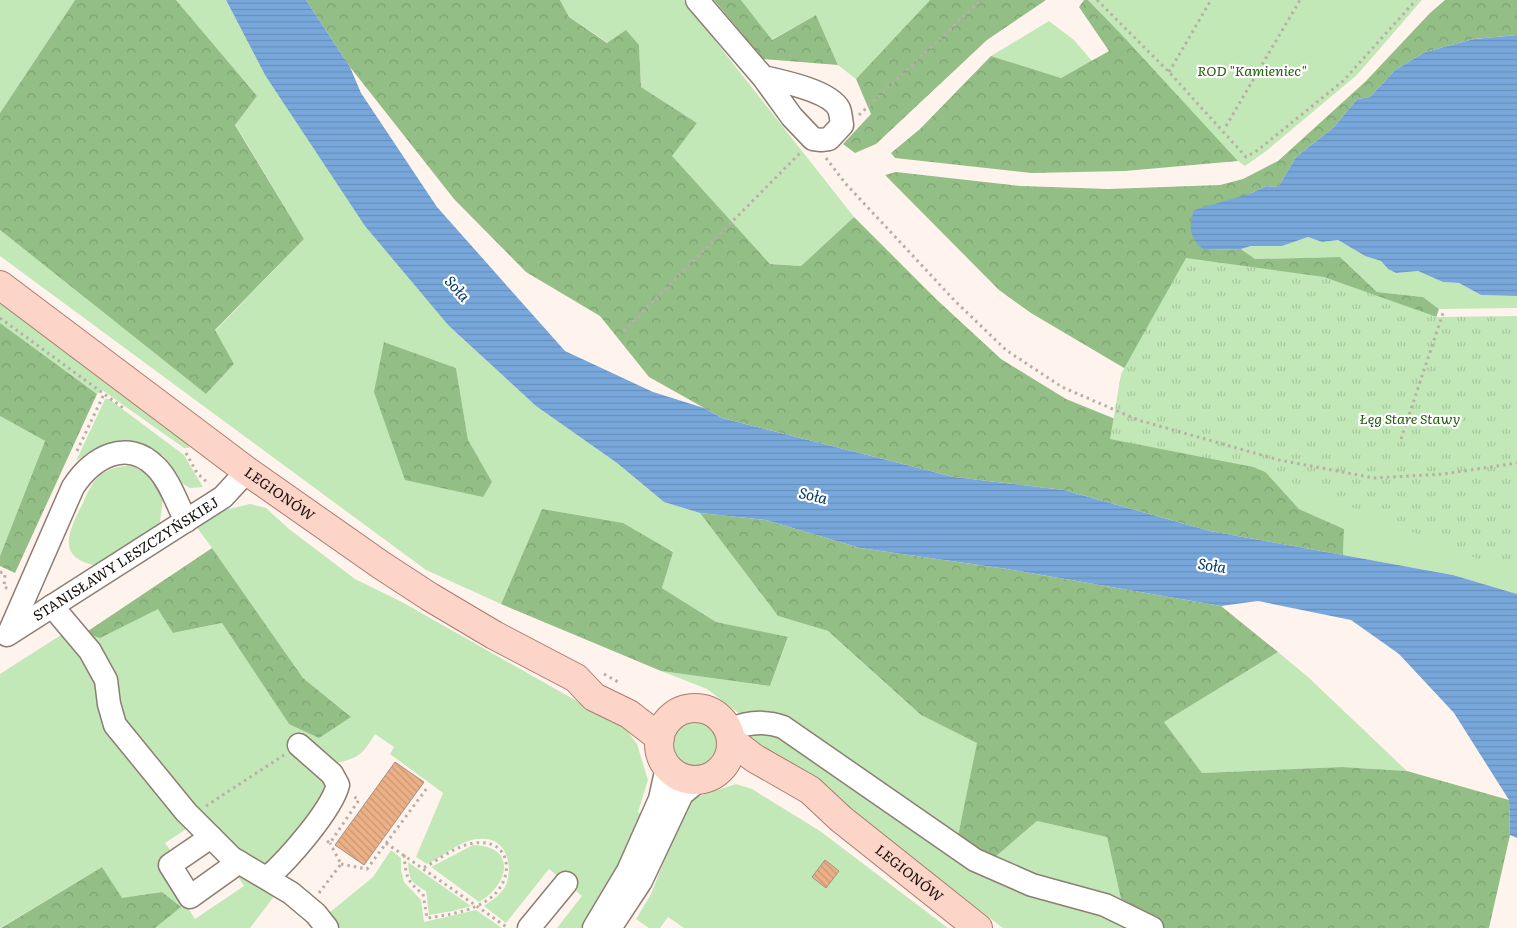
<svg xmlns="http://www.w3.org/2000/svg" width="1517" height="928" font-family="Literata,serif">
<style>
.green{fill:#c2e8b7;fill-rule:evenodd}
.forest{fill:url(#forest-crowns)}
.park{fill:url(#park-tufts)}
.water{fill:url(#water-rules)}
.building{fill:url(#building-back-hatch);stroke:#a29187}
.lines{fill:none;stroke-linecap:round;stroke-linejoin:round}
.minor-casing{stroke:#8d7d72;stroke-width:25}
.major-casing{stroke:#aa7c6d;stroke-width:30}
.path{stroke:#b8afa8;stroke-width:3;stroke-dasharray:2.5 4;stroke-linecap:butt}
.minor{stroke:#fff;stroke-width:22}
.major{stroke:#fdd4c8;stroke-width:28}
.labels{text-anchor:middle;stroke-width:4.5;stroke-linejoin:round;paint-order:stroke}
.park-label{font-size:14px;font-style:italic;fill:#235a0c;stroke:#fff}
.street-label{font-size:14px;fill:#130d09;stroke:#fff}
.water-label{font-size:15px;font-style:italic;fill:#023a68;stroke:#fff}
</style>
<defs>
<pattern id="forest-crowns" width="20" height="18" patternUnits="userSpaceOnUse" patternTransform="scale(1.25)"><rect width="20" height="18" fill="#93be86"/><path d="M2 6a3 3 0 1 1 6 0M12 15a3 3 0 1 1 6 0" fill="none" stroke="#7ea272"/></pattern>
<pattern id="park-tufts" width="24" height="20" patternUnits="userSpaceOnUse" patternTransform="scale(1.25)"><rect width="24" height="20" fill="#c2e8b7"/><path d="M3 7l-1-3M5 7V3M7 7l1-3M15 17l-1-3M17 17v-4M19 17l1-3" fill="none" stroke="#a6c69c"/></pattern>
<pattern id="water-rules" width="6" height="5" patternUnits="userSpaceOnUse" patternTransform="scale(1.25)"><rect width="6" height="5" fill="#78a8db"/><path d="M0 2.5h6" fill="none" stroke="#678fbb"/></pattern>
<pattern id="building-back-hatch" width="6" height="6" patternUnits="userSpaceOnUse" patternTransform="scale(1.25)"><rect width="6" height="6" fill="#ecb086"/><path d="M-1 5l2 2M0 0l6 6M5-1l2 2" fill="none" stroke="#ca9672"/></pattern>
</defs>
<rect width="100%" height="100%" fill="#fff4ed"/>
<path class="green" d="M0,0h75l-75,113z
M176,0h50l39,75 184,251 87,80 81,57 47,39 36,11 78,103 50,15 93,84 57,28 -21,98 -216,-126 -34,-26 -46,-18 109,15 18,-48 -72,-16 -54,-34 11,-37 -131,-42 -41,95 -75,-34 -426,-314v-26l206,164 28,-30 -19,-33 89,-92 -69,-115 22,-28zM384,342l72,26 12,72z
M560,0h123l171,217 -53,49 -31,-2 -99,-108 26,-33 -56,-36 -2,-42 -31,-2 -39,-26z
M741,0h189l-74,79 -18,-14 -22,-50 -45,25z
M1088,0h334l-65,75 -92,77 -20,14 -7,-5 -116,-126z
M1049,21l25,19 18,21 -31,17 -70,-22z
M1308,237l14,5 16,-2 27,16 16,5 7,8 8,4 22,-2 25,11 16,1 22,12 36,1v12l-78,1 -16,-12 -46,-5 -37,-35 -85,2 -14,-10 10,-3h31z
M0,299l190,145 -1,4h-5l-82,-58 -5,4 -97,-71z
M105,399h4l75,56 19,32 -13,1 -7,-4 -19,-28 -26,-11 -24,-2 -19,5 -19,13z
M0,416l45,25 -45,115z
M131,466l13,3 9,9 10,20 -3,24 -8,11 -53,33c-44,-7 -31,-34 -16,-63 5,-11 10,-25 22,-31 8,-5 17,-6 26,-6z
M1261,467l256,77v50l-64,-19 -110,-20 1,-26 -45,-20z
M250,504l16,4 23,21 66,50 47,23 224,127 11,15 11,36 -10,32 6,4 -25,54 -38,58h-24l25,-32 -33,-27 -43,54 -22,-17c8,-6 20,-13 23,-24 6,-21 -3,-46 -28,-43 -20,1 -35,18 -52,25l-11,-7 27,-64 -53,-39 4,-7 -19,-13c-12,20 -16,24 -39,29l-11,15 -1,18 -42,60 -25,10 -59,-52 -74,-90 -39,-91 16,4 57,-29 16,25 48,-10 67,101 62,-7 -48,-39 -91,-130 -17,-23 17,-12z
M64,633l34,46 93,147 -26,17 8,11 -13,10 35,55 49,-33 -8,-12 5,-3 35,23 -26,34h-95l25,-21 -18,-15 -40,7 -20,-32 -102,61v-254z
M1278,652l30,25 99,94 -65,-4 -140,6 -38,-51z
M671 743a25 25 0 1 1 50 0a25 25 0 1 1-50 0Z
M765,727l214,141 162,60h-138l-206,-158 -43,-24 -7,-9 -2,-7z
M736,784l16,5 68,42 128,97h-264l-16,-11 -8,11h-11l-13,-9 15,-25 35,-88 10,-9z
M1037,821l70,16 14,62 -84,-19 -43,-22z
M473,845c45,1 36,40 6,57l-48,-35z
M391,850l10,8v12l3,12 17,18 3,22 52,-12 26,18h-162l-11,-15 44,-36z
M408,862l63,44 -18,5 -24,4 -3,-24c-15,-9 -17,-11 -18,-29z"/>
<path class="forest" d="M75,0h101l81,96 -22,29 69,114 -89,91 19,34 -28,30 -206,-164v-117z
M306,0h254l9,17 38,26 19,-13 13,15 2,42 56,36 -25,33 98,108 31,2 53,-49 82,82 65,60 65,40 69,28 126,40 38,42 45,20 -1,26 -133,-24 -146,-41 -110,-13 -232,-59 -73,-41 -49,-61 -74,-44 -72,-73 -104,-132z
M714,0h27l31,40 44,-25 22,50 -75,-6z
M930,0h116l-59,40 -111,104 -21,9 -12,-9 28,-30 -15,-35z
M1084,0h4l34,35 116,126 -113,10 -94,2 -136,-15 -4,-5 29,-24 71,-73 70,22 48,-27 -30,-44z
M1445,0h72v35l-43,4 -49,13 -30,18 -25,27 -13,2 -23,28 -38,30 -18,30 -12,-1 -17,8 -45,56 37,-1 14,10 85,-2 37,35 46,5 16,12 -37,110 -261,-41 -110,-65 -32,-23 -114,-115 11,-3 125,14 87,3 112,-4 23,-6 35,-18 88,-80 64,-68z
M0,323l97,71 -82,179 -15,-7v-10l45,-115 -45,-25z
M384,342l72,26 12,72 24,42 -9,15 -78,-17 -31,-88z
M542,509l81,14 50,29 -11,36 54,34 72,15 -18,49 -109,-15 -160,-67z
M700,513l66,7 94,28 147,21 214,37 57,46 -114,70 38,51 140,-6 65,4 102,29 1,35 -21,93h-328v-4l-40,-25 -14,-62 -70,-16 -43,37 -37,-17 20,-98 -56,-28 -93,-84 -50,-15z
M212,548l91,130 48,39 -32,21 -30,-14 -67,-101 -49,10 -15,-24 -58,29 -15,-5z
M102,867l20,31 40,-6 19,15 -26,21h-154z"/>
<path class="park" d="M1186,258l138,19 113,40 80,-1v259l-264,-108 -143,-28 11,-65z"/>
<path class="water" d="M226,0h80l44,67 11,26 76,114 128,144 88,41 51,16 18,10 232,59 110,13 146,41 243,44 64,19v244l-7,-3 -1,-35 -55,-87 -55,-59 -48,-34 -93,-19 -37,5 -214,-37 -147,-21 -94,-28 -66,-7 -36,-11 -47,-39 -81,-57 -87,-80 -84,-100 -100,-151z
M1517,35v261l-36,-1 -22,-12 -16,-1 -25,-11 -22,2 -8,-4 -7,-8 -16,-5 -27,-16 -16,2 -14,-5 -26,9h-31l-10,3 -37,1c-14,-12 -16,-22 -10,-40l55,-16 17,-8 12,1 18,-30 38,-30 23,-28 13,-2 25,-27 30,-18 49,-13z"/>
<path class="building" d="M395,762l29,20 -60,83 -29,-20z
M825,860l14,11 -13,17 -14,-11z"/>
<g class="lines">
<g class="minor-casing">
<g id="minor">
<path d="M697,0l66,77 29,40 21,22 8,1 8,-1 13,-14c-1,-5 -1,-11 -3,-16 -9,-18 -58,-28 -76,-32"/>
<path d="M52,606l38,45 16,29 3,24 6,21 71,87 46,46 59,35 25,21 11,14"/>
<path d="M9,633l64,-146c19,-29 54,-50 83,-20 14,14 21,37 30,54"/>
<path id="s1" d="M7,635l216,-138 24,-26"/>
<path d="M729,730c18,-8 35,-10 54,-3l192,133 57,25 73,20 47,23"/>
<path d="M211,837l-41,28 20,32 49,-35"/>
<path d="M267,878c20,-17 64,-67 71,-93l-6,-11 -33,-29"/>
<path d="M612,925l29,-44 41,-87 17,-14"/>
<path d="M529,928l37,-45"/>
<path d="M594,928l34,-57 32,-72 7,-32"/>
</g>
</g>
<g class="major-casing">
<g id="major">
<path id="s2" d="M0,285l247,186 134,94 49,32 64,38 82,43 18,19 35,17 31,24"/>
<circle cx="695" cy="744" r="36"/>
<path id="s3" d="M732,741l22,17 56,32 31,29 137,109"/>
</g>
</g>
<path class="path" d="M1097,0l72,72 77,85 12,-7 85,-69 73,-81
M1169,72l42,-72
M859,115l122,-115
M1226,126l74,-126
M826,158l19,25 110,118 51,49 56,37 76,33 141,40 95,18 70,-4 73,-11
M0,318l126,92
M624,331l177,-179
M1401,439l43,-129
M77,451l27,-57
M186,453l11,20 12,11
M0,572l5,2 -1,13 5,2
M604,674l16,9
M206,806l78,-51
M327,841l3,2 29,-43 -6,-4
M386,843l122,85
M404,855c2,20 2,26 19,39l4,24c20,-3 44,-6 62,-19 26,-18 24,-61 -14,-56 -19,2 -36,17 -52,25
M341,864l26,5 60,-81
M319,893l22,-29 -11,-21"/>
<use href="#minor" class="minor"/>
<use href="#major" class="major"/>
</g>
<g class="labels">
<g class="park-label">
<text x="1252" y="76">ROD "Kamieniec"</text>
<text x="1410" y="424">Łęg Stare Stawy</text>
</g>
<g class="street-label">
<text dy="5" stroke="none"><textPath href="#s2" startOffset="349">LEGIONÓW</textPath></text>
<text dy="5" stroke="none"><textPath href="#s1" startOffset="141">STANISŁAWY LESZCZYŃSKIEJ</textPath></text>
<text dy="5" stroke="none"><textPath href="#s3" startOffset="222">LEGIONÓW</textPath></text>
</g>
<g class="water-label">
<text transform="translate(457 289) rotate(48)" y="5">Soła</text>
<text transform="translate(813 496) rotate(13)" y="5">Soła</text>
<text transform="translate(1212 566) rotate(9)" y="5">Soła</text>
</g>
</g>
</svg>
